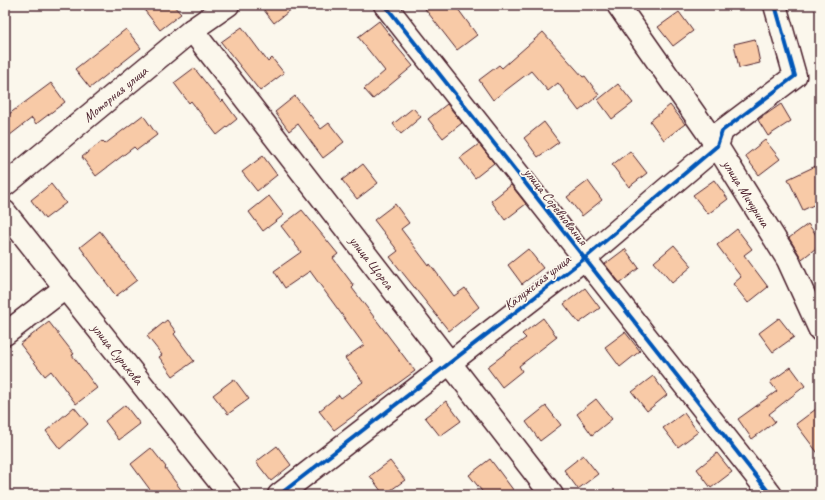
<svg xmlns="http://www.w3.org/2000/svg" width="825" height="500" font-family="Caveat,sans-serif">
<style>
.building{fill:#f8caa7;stroke:#4a1f2b}
.lines{fill:none;stroke-linecap:round;stroke-linejoin:round}
.minor-casing{stroke:#4a1f2b;stroke-width:25}
.minor{stroke:#fbf7ec;stroke-width:22}
.cycleway-casing{stroke:#fbf7ec;stroke-width:6}
.cycleway{stroke:#0057b8;stroke-width:4}
.labels{text-anchor:middle;stroke-width:3.5;stroke-linejoin:round;paint-order:stroke}
.street-label{font-size:14px;fill:#4a1f2b;stroke:#fbf7ec}
</style>
<rect width="100%" height="100%" fill="#fbf7ec"/>
<filter id="ink" filterUnits="userSpaceOnUse"><feTurbulence type="fractalNoise" baseFrequency=".025" numOctaves="2"/><feDisplacementMap in="SourceGraphic" scale="8" xChannelSelector="R" yChannelSelector="G"/><feConvolveMatrix kernelMatrix="1 2 1 2 8 2 1 2 1" color-interpolation-filters="sRGB"/></filter>
<g filter="url(#ink)">
<path class="building" d="M153,5h20l8,9 -21,16 -15,-19z
M260,5h37l-23,18z
M422,5h33l22,30 -20,15z
M679,12l14,19 -20,15 -15,-19z
M379,21l15,19 -2,1 21,25 -40,33 -9,-10 21,-18 -27,-34z
M242,27l26,35 4,-4 12,15 -24,18 -39,-49z
M126,29l15,19 -51,40 -15,-19z
M543,32l40,45 2,-1 14,19 -20,16 -21,-28 -10,8 -17,-20 -38,29 -14,-20 20,-15 3,3z
M755,39l5,24 -21,5 -5,-24z
M194,68l27,34 2,-2 14,19 -20,16 -26,-34 -2,2 -15,-20z
M51,83l14,19 -29,22 -4,-6 -27,21v-22z
M618,84l15,19 -21,16 -14,-19z
M295,96l26,33 8,-6 15,19 -21,16 -25,-34 -9,7 -14,-19z
M447,104l15,19 -19,15 -15,-19z
M781,104l10,17 -23,15 -10,-16z
M670,105l15,19 -21,16 -14,-19z
M413,108l8,9 -20,17 -8,-10z
M143,115l14,20 -20,15 -3,-3 -38,29 -14,-19 20,-16 3,3z
M544,122l15,20 -21,15 -14,-19z
M765,140l15,19 -21,16 -14,-19z
M479,144l15,19 -19,15 -15,-20z
M630,151l17,22 -18,14 -17,-22z
M263,156l14,19 -20,16 -15,-19z
M363,164l15,19 -21,16 -15,-19z
M820,164v38l-17,8 -15,-31z
M714,180l14,19 -20,15 -15,-19z
M588,181l14,19 -20,16 -15,-19z
M51,184l15,19 -21,16 -14,-19z
M511,185l15,19 -21,16 -14,-19z
M269,196l15,19 -21,16 -14,-19z
M395,204l14,19 -8,6 28,37 1,-2 24,32 11,-8 14,19 -30,24 -59,-74 8,-6 -24,-31z
M302,210l36,44 -5,4 21,28 -2,2 63,83 -81,59 -15,-19 20,-16 2,3 22,-16 -18,-24 19,-13 -54,-74 -25,17 -11,-17 27,-19 -20,-26z
M808,224l12,16v5l-18,14 -13,-21z
M737,229l15,20 -8,6 24,32 -20,16 -15,-19 8,-7 -24,-32z
M100,231l37,49 -21,16 -36,-49z
M674,245l18,21 -20,17 -18,-21z
M528,249l15,19 -21,16 -14,-19z
M625,249l14,19 -19,15 -15,-19z
M585,288l15,20 -21,15 -15,-19z
M543,318l14,19 -38,29 3,5 -20,16 -15,-20 39,-29 -4,-4z
M779,318l15,19 -21,15 -14,-19z
M167,320l9,12 -2,2 20,27 -21,15 -14,-19 3,-2 -15,-19z
M49,322l25,32 -2,1 25,33 -21,16 -25,-33 -6,5 -25,-32z
M625,332l15,19 -20,16 -15,-20z
M791,367l14,19 -36,28 6,8 -23,17 -14,-20 39,-28 -7,-9z
M653,376l14,19 -20,16 -15,-19z
M234,379l15,20 -21,15 -15,-19z
M596,399l16,20 -20,16 -15,-21z
M446,401l15,20 -21,15 -15,-19z
M125,405l15,19 -21,16 -14,-19z
M546,406l15,19 -21,16 -14,-19z
M820,406v50l-24,-32z
M74,407l14,17 -28,25 -14,-18z
M684,413l14,19 -20,15 -15,-19z
M277,446l14,19 -20,16 -15,-19z
M151,448l15,19 -1,1 20,27h-31l-23,-31z
M717,453l15,19 -21,16 -14,-19z
M583,455l15,19 -20,15 -14,-19z
M490,459l27,36h-32l-16,-20z
M390,461l15,19 -21,15 -14,-19z"/>
<g class="lines">
<g class="minor-casing">
<g id="minor">
<path d="M385,5l386,490"/>
<path id="s1" d="M618,5l99,141 71,114 32,70"/>
<path id="s2" d="M192,30l360,465"/>
<path id="s3" d="M5,185l187,-155 36,-25"/>
<path id="s4" d="M5,212l225,283"/>
<path d="M5,334l60,-46"/>
<path d="M279,495l305,-236 133,-113 5,-15 73,-55 -20,-71"/>
</g>
</g>
<use href="#minor" class="minor"/>
<g class="cycleway-casing">
<path id="cycleway" d="M385,5l386,490
M279,495l305,-236 133,-113 5,-15 73,-55 -20,-71"/>
</g>
<use href="#cycleway" class="cycleway"/>
</g>
</g>
<g class="labels">
<g class="street-label">
<text dy="5" stroke="none"><textPath href="#s3" startOffset="143">Моторная улица</textPath></text>
<text dy="5" stroke="none"><textPath href="#s1" startOffset="228">улица Мичурина</textPath></text>
<text transform="translate(556 206) rotate(52)" y="5">улица Соревнования</text>
<text dy="5" stroke="none"><textPath href="#s2" startOffset="294">улица Щорса</textPath></text>
<text transform="translate(537 282) rotate(-38)" y="5">Калужская улица</text>
<text dy="5" stroke="none"><textPath href="#s4" startOffset="181">улица Сурикова</textPath></text>
</g>
</g>
<rect width="825" height="500" fill="none" stroke="#fbf7ec" stroke-width="20"/>
<rect x="10" y="10" width="805" height="480" fill="none" stroke="#4a1f2b" stroke-width="1.5" filter="url(#ink)"/>
</svg>
